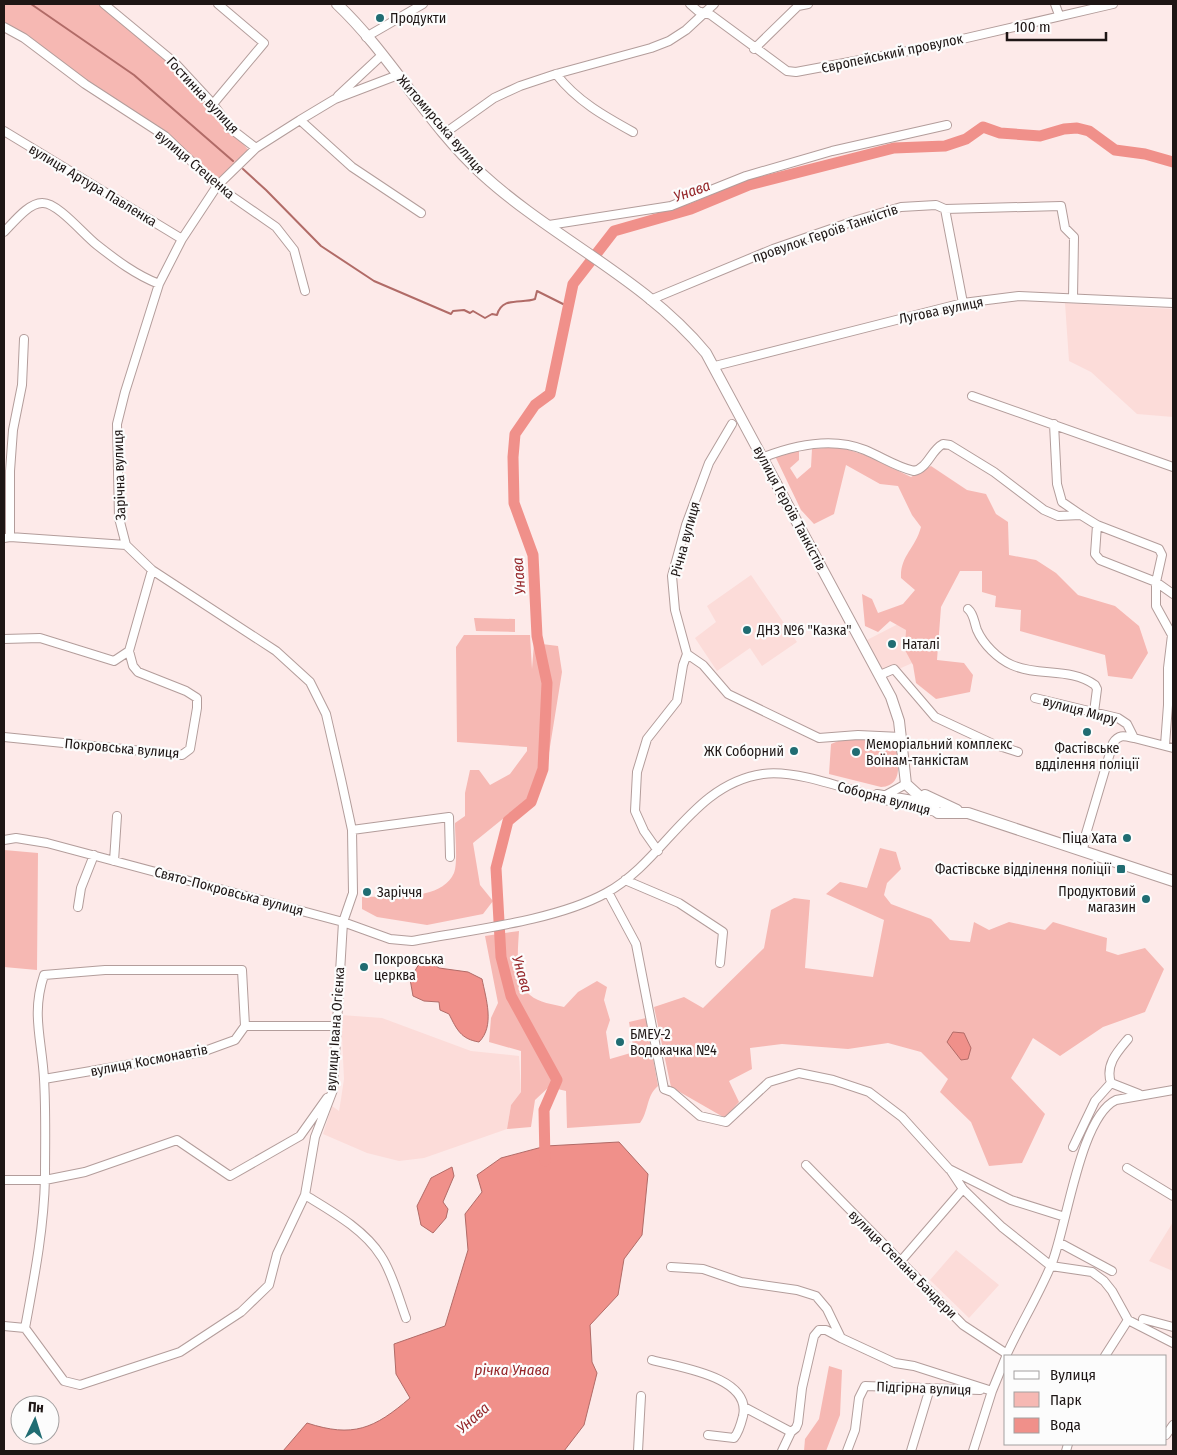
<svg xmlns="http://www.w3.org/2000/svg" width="1177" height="1455" font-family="'Fira Sans Condensed',sans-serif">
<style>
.built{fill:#fcdcd9}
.green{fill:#f6b8b3}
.water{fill:#f0908a;stroke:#b16b67}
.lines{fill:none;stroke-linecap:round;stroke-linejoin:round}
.stream{stroke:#b16b67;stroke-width:2}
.river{stroke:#f0908a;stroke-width:11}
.minor-casing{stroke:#b39d9b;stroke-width:10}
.major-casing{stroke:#b39d9b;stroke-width:12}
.minor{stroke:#fff;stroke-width:8}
.major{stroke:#fff;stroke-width:10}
.poi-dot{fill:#206c72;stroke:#fcfcfc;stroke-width:2}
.labels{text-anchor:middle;stroke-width:4.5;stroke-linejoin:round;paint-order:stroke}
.poi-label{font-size:14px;fill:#1e1615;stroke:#fcfcfc;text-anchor:start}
.street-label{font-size:14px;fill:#1e1615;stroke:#fcfcfc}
.water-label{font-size:15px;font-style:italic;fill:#952629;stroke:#fcfcfc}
</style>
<rect width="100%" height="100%" fill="#fdeae9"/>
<path class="built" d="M1065,303l108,6v108l-36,-3 -46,-42 -22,-11z
M751,575l46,67 -35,24 -12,-18 -33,23 -22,-33 21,-16 -9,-16z
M904,621l15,39 -36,16 -18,-35z
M341,1015l41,3 89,33 48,5 2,36 -10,13 -4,24 -83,29 -25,3 -32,-8 -44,-19 9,-28 7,5 2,-12 3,-20z
M1173,1222v49l-24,-10z
M956,1250l43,35 -30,33 -39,-38z"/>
<path class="green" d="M4,4h99l71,58 77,91 -34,33 -52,-50 -161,-109z
M839,447l26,8 46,22 20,-11 36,24 19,4 10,20 12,8 1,33 27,5 20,13 22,22 37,11 24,20 9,27 -16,26 -24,-3 -3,-21 -85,-24 1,-21 -26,-3 1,-11 -14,-4v-21h-22l-19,36 -4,53 27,3 9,12 -3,17 -34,7 -20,-16 -3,-18 -8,-15 1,-20 -16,-9 -12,11 -13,-6 -3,-32 10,5 6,14 25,-9 12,-14 -14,-12c-1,-22 14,-29 20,-51l-9,-12 -14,-29 -18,-2 -34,-19 -12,49 -20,10 -13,-14 -26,-54 24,-6v10l-9,8 7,11 14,-12 1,-18z
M474,618l41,1v13l-39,-1z
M464,635h66l2,34 2,-26 24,3 4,26 -14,87 -22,41 -53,43 7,42 13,16 -10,13 -56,11 -50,-8 -15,-8v-12c26,-1 79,5 92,-24 4,-10 1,-38 1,-50l10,-7v-23l5,-23h9l11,15 20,-11 17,-23v-4l-70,-5 -1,-95z
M846,738l49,1c2,17 11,47 -14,48l-52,-13 2,-30z
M880,848l16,4 5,17 -14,14 -3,12 7,9 40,15 19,21 20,2 4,-20 15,8 20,-8 36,8 8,-8 54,16 -1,13 12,4 27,-7 19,21 -19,43 -42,15 -43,29 -27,-18 -22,40 34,36 -23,49 -33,3 -18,-44 -31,-30 8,-13 -27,-27 -33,-9 -40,6 -66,-5 -32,4 2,21 -23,12 10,21 -14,16 -54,-31 -17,-80 30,-10 19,11 61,-60 7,-38 23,-12 16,2 -5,68 68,9 11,-57 -58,-26 14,-12 27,6z
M4,850l34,3 -1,117 -33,-3z
M519,931c-1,18 -5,52 11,64 9,8 23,9 34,12l14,-15 19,-11 10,6 -3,13 6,20 -4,12 4,27 24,-7 -5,-30 17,-4 12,68c-12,10 -9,25 -18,37l-73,5 -1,-37 -17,-4 -14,13 -4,27 -24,2 4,-24 10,-13v-41l-32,-9 2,-24 7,-15 -13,-67z
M829,1366l13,4 -2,45 -14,36h-22l1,-12 14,-20z"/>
<path class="water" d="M431,962l8,6 29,4 14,7c4,20 13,47 -3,63 -18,-3 -22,-12 -30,-28l-9,-4 -1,-8 -15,-1 -11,-5 -3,-17 9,-15z
M953,1032l11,1 7,15 -3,11 -7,1 -14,-18z
M619,1142l29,32 -6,61 -18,24 -6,36 -28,30 2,37 5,11 -13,52 -20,26h-281l24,-28c46,15 67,6 103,-25l-14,-24 -2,-30 51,-18 23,-76 -3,-36 17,-22 -5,-17 24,-17 45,-12z
M452,1167l2,9 -11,26 5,7 -2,9 -13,15 -12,-8 -4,-19 14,-28z"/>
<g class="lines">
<path class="stream" d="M31,4l103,71 99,86
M243,169l23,21 55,56 53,35 77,33 2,-3 11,-1 6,3 3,-2 12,7 7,-4 5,1c5,-19 25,-11 38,-16l2,-8 30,15"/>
<path class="river" d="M545,1161l-1,-51 13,-30 -46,-84 -10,-39 -5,-89 12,-47 23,-19 12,-33 4,-86 -10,-47 -4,-81 -19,-52 -1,-46 2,-23 20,-29 15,-11 23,-110 41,-53 77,-22 58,-24 43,-11 102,-26 51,-2 21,-7 17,-12 17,6 40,3 24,-7 13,-1 12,3 26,19 30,4 28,8"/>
<g class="minor-casing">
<path id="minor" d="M104,4l70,58 39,42 17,24 26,20
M690,4l8,7 13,4 76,56 9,1 123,-23 194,-45
M1055,4l4,11
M4,27l20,11 61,46 80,52 52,50 59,41 18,23 11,41
M366,37l57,-33
M754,49l44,-43 10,-2
M556,74c21,27 48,42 77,58
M338,96l44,-41
M213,104l51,-61 -46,-39
M300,120l52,47 69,46
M4,131l178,108
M445,133l49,-35 26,-12 36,-12 95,-26 18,-7 17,-11 28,-26
M945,209l18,94
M549,225l122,-19 75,-30 86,-25 115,-26
M4,232c9,-9 25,-30 39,-29 15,0 41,32 54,42 19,15 39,30 62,39
M650,300l123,-51 84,-29 44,-13 35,-2 9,4 116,-3 4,22 9,9 -1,61
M715,366l248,-63 56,-7 154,7
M972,396l201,71
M1054,424l3,60 5,18 19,13
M764,457c31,-12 69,-20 101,-7 17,7 31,17 49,21 14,-3 17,-21 29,-27l7,1 44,27 50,38 14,6 23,-1 16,10 62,24 3,6 -6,27v24l16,29 -4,33v37l-3,40
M1097,525l-2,29 5,6 56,22 17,12
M10,537v-66l3,-41 9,-45 2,-46
M4,538l6,-1 116,8
M968,609c6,5 6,13 9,21 6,14 21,29 35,35 27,12 58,2 83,20l2,4 -3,23
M4,639l36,-1 74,23 15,-10 4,15 5,6 48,19 11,7v10l-7,41 -8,6 -178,-18
M129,651l23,-81
M687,654l16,11 25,29 91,44 39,-3 43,2
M880,675l14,-6 41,48 58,27 25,8
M1035,698l83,20 9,6 7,14 39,10
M877,794l48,8
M886,795l20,-11
M352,830l97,-13 1,40
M4,840l12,-2 31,5 296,79 47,17 22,2c58,-11 143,-20 194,-48 59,-32 86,-109 157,-119 34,-5 88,17 122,26 17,5 34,8 51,12
M658,851l-14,-20 -9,-20 2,-39 10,-33 30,-38 6,-36 4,-11 -12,-44 -3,-34 14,-51 23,-62 23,-39
M1083,851l2,-14 28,-94c6,-9 11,-7 21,-5
M114,861l3,-45
M625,880l54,23 44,29 -3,31
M608,892l28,52 28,145 8,3 28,24 26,6 43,-40 30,-9 34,7 36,12 33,25 47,52 62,31 54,17
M78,907l3,-19 13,-33
M44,1079l158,-27 33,-12 10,-14h91
M1111,1083l28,11
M1073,1147l22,-46 16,-18c-6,-18 6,-31 17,-44
M806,1165l157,160 44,29
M1127,1168l46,28
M951,1171l12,18 39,38 49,39 41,6 12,9 8,10 16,29 45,23
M4,1180h41l40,-8 92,-32 53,36 70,-40 27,-38
M305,1195c26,16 59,34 76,61 11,16 18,43 25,62
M1060,1243l52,28
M900,1262l63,-73
M671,1267l32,2 38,13 56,8 19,6 11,13 14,29 54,25 19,3 78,25
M1143,1319l30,8
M4,1326l21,2 39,53 16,4 100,-33 61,-40 28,-27 8,-31 28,-59 10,-58 18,-47 10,-168 10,-29 -1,-63 -11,-51 -15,-65 -16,-32 -34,-31 -124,-81 -26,-25 -7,-27 -2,-94 8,-32 34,-108 23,-45 35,-53 39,-38 44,-28 35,-21 63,-24
M25,1328c9,-49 19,-100 20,-150 0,-33 1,-66 -1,-99 -2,-39 -13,-65 0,-104l61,-5h137l3,56
M1006,1356c14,-31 33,-61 46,-93 15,-38 28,-146 64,-163l57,-10
M1105,1356l23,-36
M652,1360c24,7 100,16 91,56 -2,8 -4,16 -9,22l-26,-3
M744,1407l47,25
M1166,1435l7,-10
M638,1451l3,-55
M782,1451l9,-19 5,-4 2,-5 4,-35 12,-52 5,-6h7l15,8
M847,1451l8,-21 4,-32 6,-12 115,4
M911,1451l19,-63
M973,1451l19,-60 14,-34
M1066,1451l2,-7"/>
</g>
<g class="major-casing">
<path id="major" d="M337,4c54,51 90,120 145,170 70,64 163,105 224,179l185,344 8,24 7,63 32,29h30l205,68
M925,795l32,15"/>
</g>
<use href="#minor" class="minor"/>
<use href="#major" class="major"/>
</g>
<g class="poi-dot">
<circle cx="380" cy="18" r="5"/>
<circle cx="747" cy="630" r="5"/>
<circle cx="892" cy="644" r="5"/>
<circle cx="1087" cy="732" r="5"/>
<circle cx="794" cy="751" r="5"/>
<circle cx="856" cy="752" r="5"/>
<circle cx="1127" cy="838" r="5"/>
<rect x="1116" y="864" width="10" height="10" rx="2.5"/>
<circle cx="367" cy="892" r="5"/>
<circle cx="1146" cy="899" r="5"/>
<circle cx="364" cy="967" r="5"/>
<circle cx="620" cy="1042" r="5"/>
</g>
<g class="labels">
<g class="poi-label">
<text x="390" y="23">Продукти</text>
<text x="757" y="635">ДНЗ №6 "Казка"</text>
<text x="902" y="649">Наталі</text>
<text x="866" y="749">Меморіальний комплекс<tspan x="866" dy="16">Воїнам-танкістам</tspan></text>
<text x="1087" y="753" text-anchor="middle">Фастівське<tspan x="1087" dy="16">вдділення поліції</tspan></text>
<text x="784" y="756" text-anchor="end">ЖК Соборний</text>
<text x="1117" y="843" text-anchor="end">Піца Хата</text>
<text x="1111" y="874" text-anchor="end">Фастівське відділення поліції</text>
<text x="1136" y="896" text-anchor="end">Продуктовий<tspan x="1136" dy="16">магазин</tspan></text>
<text x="377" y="897">Заріччя</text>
<text x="374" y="964">Покровська<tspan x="374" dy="16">церква</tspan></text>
<text x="630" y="1039">БМЕУ-2<tspan x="630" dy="16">Водокачка №4</tspan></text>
</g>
<g class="street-label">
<text transform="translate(892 53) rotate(-12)" y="5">Європейський провулок</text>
<text transform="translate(203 95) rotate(47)" y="5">Гостинна вулиця</text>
<text transform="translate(441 124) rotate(49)" y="5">Житомирська вулиця</text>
<text transform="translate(195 164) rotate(40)" y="5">вулиця Стеценка</text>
<text transform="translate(93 185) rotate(31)" y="5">вулиця Артура Павленка</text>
<text transform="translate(825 233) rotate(-19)" y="5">провулок Героїв Танкістів</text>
<text transform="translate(941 310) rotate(-12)" y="5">Лугова вулиця</text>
<text transform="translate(119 475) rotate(-92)" y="5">Зарічна вулиця</text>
<text transform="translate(790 508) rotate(62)" y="5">вулиця Героїв Танкістів</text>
<text transform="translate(685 539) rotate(-75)" y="5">Річна вулиця</text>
<text transform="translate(1080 710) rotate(15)" y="5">вулиця Миру</text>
<text transform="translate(122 748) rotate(5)" y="5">Покровська вулиця</text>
<text transform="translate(884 798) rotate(15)" y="5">Соборна вулиця</text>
<text transform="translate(229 891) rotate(15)" y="5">Свято-Покровська вулиця</text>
<text transform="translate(335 1029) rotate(-86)" y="5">вулиця Івана Огієнка</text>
<text transform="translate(149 1060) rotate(-11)" y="5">вулиця Космонавтів</text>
<text transform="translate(903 1264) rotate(45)" y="5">вулиця Степана Бандери</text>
<text transform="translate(924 1388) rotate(2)" y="5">Підгірна вулиця</text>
</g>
<g class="water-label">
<text transform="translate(692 191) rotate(-20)" y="5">Унава</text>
<text transform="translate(519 576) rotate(-95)" y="5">Унава</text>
<text transform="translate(522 974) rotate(74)" y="5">Унава</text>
<text x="512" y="1375">річка Унава</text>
<text transform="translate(473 1418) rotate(-41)" y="5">Унава</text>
</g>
</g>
<rect width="1177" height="1455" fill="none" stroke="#1e1615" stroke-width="10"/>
<rect x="1004" y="1355" width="162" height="90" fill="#fcfcfc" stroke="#a3a0a0"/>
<rect x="1014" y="1371" width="25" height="8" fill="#ffffff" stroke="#a3a0a0"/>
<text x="1050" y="1380" font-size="15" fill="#1e1615">Вулиця</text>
<rect x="1014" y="1392" width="25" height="15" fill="#f6b8b3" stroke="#a3a0a0"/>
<text x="1050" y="1405" font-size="15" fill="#1e1615">Парк</text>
<rect x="1014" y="1418" width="25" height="15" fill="#f0908a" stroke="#a3a0a0"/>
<text x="1050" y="1430" font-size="15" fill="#1e1615">Вода</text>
<g transform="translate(35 1420) rotate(4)"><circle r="24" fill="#fcfcfc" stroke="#a3a0a0"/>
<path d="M0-4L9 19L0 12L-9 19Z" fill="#206c72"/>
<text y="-8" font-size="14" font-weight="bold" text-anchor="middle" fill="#1e1615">Пн</text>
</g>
<path d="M1007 32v8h99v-8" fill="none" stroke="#1e1615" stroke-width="2.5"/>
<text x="1014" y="32" font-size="15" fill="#1e1615" stroke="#fcfcfc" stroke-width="4" paint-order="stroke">100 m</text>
</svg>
